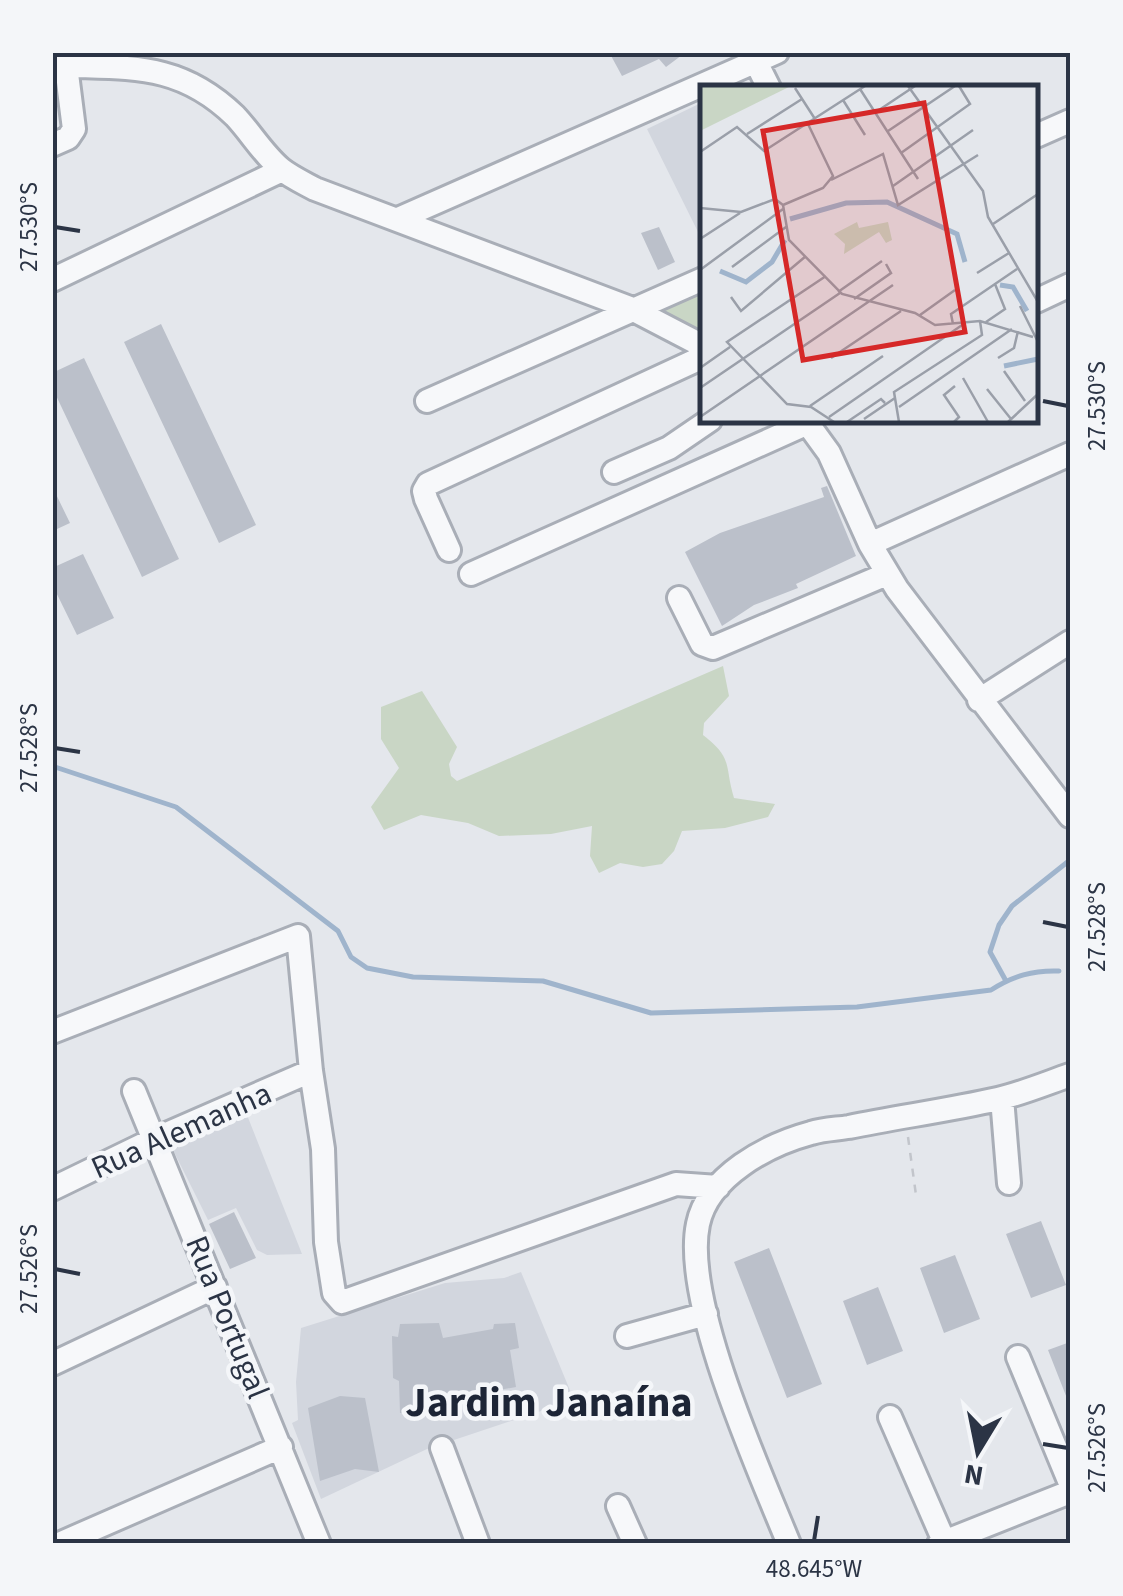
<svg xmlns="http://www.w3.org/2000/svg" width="1123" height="1596" font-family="'Source Sans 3',sans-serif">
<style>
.built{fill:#d2d6de}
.green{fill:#c9d6c5}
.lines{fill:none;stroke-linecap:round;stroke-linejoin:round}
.stream{stroke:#9fb4cc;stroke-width:5}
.building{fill:#bbc0ca}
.minor-casing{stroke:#a9aeb7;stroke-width:28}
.path{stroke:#c2c5cb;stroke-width:2.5;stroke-dasharray:8 8;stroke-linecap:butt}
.minor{stroke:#f7f8fa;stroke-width:22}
.ticks{fill:none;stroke:#2b3445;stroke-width:4}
.labels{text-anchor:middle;stroke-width:9;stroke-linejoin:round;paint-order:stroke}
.street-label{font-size:32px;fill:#2b3445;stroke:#f4f6f9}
.district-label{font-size:42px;font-weight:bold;fill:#1d2536;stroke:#f4f6f9}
.inset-river{fill:none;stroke:#9fb4cc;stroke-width:5}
.inset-road{fill:none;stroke:#9a9fa9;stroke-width:2.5}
.view{fill:#d62828;fill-opacity:0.15;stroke:#d62828;stroke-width:5}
.inset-edge{fill:none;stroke:#2b3445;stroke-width:5}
.neatline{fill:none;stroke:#2b3445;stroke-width:4}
.ticks-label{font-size:25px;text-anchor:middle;fill:#2b3445}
</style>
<rect width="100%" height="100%" fill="#e4e7ec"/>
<path class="built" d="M703,102v140l-56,-113z
M245,1110l57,144 -35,1 -10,-5 -21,-42 -28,12 -39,-78z
M521,1272l53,128 -147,49 -106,50 -29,-76 6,-3 -2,-38 5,-54 144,-45 59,-5z"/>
<path class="green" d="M703,289v44l-47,-24z
M723,666l6,30 -25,27 -1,12c31,24 21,30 31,63l41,6 -7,13 -43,11 -43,3 -8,20 -12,13 -19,3 -23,-4 -21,10 -9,-17 2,-30 -41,8 -52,2 -31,-13 -47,-8 -37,15 -13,-23 28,-39 -18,-29v-32l41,-16 35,56 -8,17 2,12 6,5z"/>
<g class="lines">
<path class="stream" d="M52,766l124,41 162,124 13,26 16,11 46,9 130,4 108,32 206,-6 134,-17c22,-14 42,-20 68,-19
M1006,981l-16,-29 9,-27 13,-19 58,-46"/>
</g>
<path class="building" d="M609,52h77l-20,15 -7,-8 -37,17z
M659,227l16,35 -17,8 -17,-37z
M161,324l95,201 -37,18 -95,-201z
M84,358l95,201 -37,18 -90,-190v-14z
M52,486l18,37 -13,6 -5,-9z
M827,486l29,70 -60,28 2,4 -44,17 -32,21 -37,-74 35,-19 104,-36 -3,-9z
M83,554l31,64 -37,17 -25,-51v-16z
M234,1212l22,46 -26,11 -21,-45z
M1041,1221l25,64 -35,13 -25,-64z
M769,1248l53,136 -35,14 -53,-136z
M955,1255l25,64 -36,14 -24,-65z
M878,1287l25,64 -36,14 -24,-64z
M439,1323l4,15 50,-9 1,-5 21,-1 4,25 -9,2 6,37 -94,17 1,8 -23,1 -1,-32 -6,-3 -1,-42 6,1 2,-13z
M1070,1342v64l-22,-56z
M340,1396l25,2 14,74 -24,-3 -35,12 -12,-73z"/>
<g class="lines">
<g class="minor-casing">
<path id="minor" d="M756,62l13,26
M52,65c74,4 125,-5 183,51 16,17 28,38 46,53 10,8 23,14 34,20l315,119 73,38
M1036,136l34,-15
M52,145l16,-7 6,-9 -8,-63
M398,219l379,-167
M52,280l230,-110
M1036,301l34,-16
M427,401l276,-122
M805,420l24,33 41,91 27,45 173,227
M614,472l55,-24 41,-28
M870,544l200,-90
M449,550l-23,-51 -2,-8 4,-7 275,-127
M471,574l337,-151
M679,598l23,46 11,4 174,-74
M979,700l91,-58
M52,1032l246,-96 13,135 12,78 3,93 8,51 8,9 334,-118 42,3
M134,1091l185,453
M1002,1098l7,85
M52,1189l103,-50 156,-68
M627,1336l79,-22
M1018,1357l52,126
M52,1364l163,-77
M890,1417l54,124
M442,1448l36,96
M618,1506l17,38
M59,1544l222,-97
M789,1544c-30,-74 -107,-244 -91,-320 10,-48 69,-79 113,-91 13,-4 25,-4 38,-6 49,-10 100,-17 149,-28 25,-6 49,-16 72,-24
M939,1544l131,-52"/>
</g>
<path class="path" d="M908,1137l8,58"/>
<use href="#minor" class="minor"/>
</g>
<path class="ticks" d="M55,227l25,4M1043,401l25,5M55,748l25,4M1043,922l25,5M55,1269l25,5M1043,1444l25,4M814,1541l4,-25"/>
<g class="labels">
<g class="street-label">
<text transform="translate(181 1130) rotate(-24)" y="11">Rua Alemanha</text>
<text transform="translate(228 1317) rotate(68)" y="11">Rua Portugal</text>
</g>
<g class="district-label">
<text x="549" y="1416">Jardim Janaína</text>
</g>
</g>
<g transform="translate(700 85)">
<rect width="338" height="338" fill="#e4e7ec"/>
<path d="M0,1h91l-91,45zM157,137l2,6 29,-6 4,18 -6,3 -7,-11 -35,22 1,-10 -11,-10z" fill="#c9d6c5"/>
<path class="inset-river" d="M90,134l56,-16 41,-1 70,32 8,28M20,186l26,11 26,-20 13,-22M300,200l13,2 14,24M304,281l34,-7"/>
<path class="inset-road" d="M208,1l75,105 5,26 50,85M95,3l20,31M160,4l58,90M143,15l22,35M176,27l39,-26M188,46l67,-45M47,49l55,-35M0,67l37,-25 27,24 101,-65M201,68l69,-49 -11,-18M131,95l52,-26 15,51 80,-50M193,101l80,-56M83,120l40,-17 10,-12 -25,-52M0,123l41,4 34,-13 8,6 6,35 53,54 73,19 20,12 45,-4 53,16M293,139l45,-30M0,154l40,-26M32,182l54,-40M0,185l83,-61M277,188l32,-20M126,191l-99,66 60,62 24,3 23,15M138,207l44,-31M31,212l10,14 65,-55M154,214l37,-26 -5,-9M320,221l18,36M220,230l35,-25M286,237l19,-13 -10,-25M253,239l-2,-10 66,-45M131,273l70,-47M298,273l16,-10 4,-17M0,283l30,-21M304,286l21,30M263,293l25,44M0,303l140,-95M287,304l24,30M110,321l73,-50M199,322l113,-78M0,332l193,-132M129,332l136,-94M164,334l31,-21M147,337l34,-23 4,4M199,337l-5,-30 88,-57 -2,-14M254,337l5,-5 -15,-22 11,-9M308,337l30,-28"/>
<path class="view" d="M224,18l41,229 -162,28 -40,-229z"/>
<rect width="338" height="338" class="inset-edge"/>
</g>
<rect width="1123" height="1596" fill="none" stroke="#f4f6f9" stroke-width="110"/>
<g transform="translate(978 1451) rotate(190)" stroke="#f4f6f9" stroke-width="8" paint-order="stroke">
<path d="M0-8L18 38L0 25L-18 38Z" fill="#2b3445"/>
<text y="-15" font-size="28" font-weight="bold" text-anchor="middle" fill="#2b3445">N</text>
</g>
<rect x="55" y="55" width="1013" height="1486" class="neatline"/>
<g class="ticks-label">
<text transform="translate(28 227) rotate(-90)" y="9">27.530°S</text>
<text transform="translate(1096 406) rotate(-90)" y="9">27.530°S</text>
<text transform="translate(28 748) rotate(-90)" y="9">27.528°S</text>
<text transform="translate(1096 927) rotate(-90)" y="9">27.528°S</text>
<text transform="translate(28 1269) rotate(-90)" y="9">27.526°S</text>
<text transform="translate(1096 1448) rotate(-90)" y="9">27.526°S</text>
<text x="814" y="1577">48.645°W</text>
</g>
</svg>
